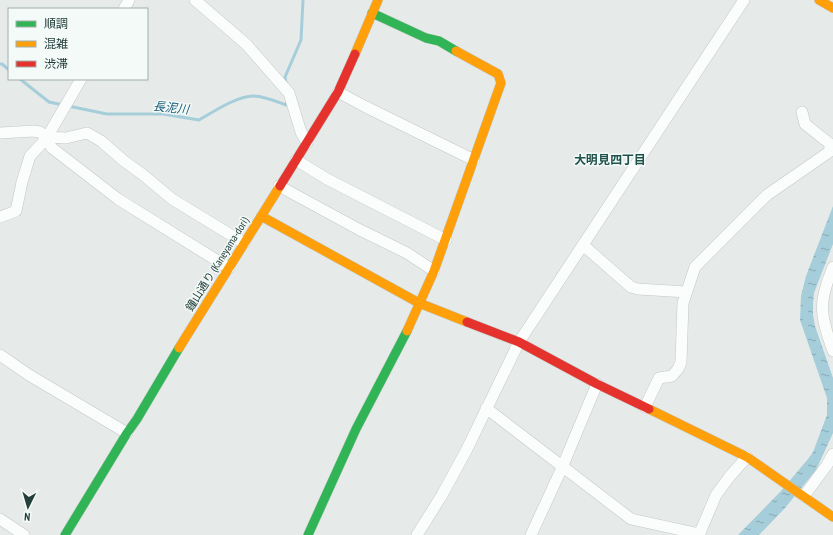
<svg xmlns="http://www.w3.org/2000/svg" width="833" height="535" font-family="'PT Sans Narrow','Noto Sans JP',sans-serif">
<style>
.water{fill:url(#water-ripples)}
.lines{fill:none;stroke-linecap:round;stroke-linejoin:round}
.stream{stroke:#a6cdda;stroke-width:3}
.street-casing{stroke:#c3c8c6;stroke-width:12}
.fast-casing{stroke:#c1c9c7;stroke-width:10}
.slow-casing{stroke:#c1c9c7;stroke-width:10}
.jam-casing{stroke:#c1c9c7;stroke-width:10}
.street{stroke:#fbfcfc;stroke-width:11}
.fast{stroke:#30b455;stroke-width:9}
.slow{stroke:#ff9f0a;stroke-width:9}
.jam{stroke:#e5322d;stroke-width:9}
.labels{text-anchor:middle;stroke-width:3;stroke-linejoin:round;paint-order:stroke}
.street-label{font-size:11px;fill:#233f3b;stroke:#f4faf8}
.water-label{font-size:12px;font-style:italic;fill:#1c627c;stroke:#f4faf8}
.neighbourhood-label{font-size:12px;font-weight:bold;fill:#1e524b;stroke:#f4faf8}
</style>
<defs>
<pattern id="water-ripples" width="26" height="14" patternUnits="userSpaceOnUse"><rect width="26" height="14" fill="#a6cdda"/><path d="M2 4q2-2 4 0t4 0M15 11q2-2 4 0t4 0" fill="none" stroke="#87a8b2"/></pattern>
</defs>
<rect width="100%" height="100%" fill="#e6ebe9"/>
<path class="water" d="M833,206v38l-19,49 -1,11v11l2,11 18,52v55l-17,37 -31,38 -26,27h-21l43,-44 27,-32 5,-7 14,-37v-17l-27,-78 1,-24 5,-20z"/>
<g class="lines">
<path class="stream" d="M0,64h2l7,6
M20,79l29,23 14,3
M286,83l-1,-6 16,-37 2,-40
M68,106l39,8h56l36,6c14,-8 38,-24 54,-24 11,0 22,5 33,9l1,-4"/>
<g class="street-casing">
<path id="street" d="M195,0l51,44 43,49 12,39 6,11
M124,9l5,-9
M338,92l26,14 110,54
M0,133l33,-2 7,1 6,5 20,1 21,-5 14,8 23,20 18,13 30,25 72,44
M46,139l6,9 66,51 111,69
M296,160l31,19 119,61
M279,186l81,44 47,23 27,18
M0,217l16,-6 6,-29 8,-26 16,-17 35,-60
M583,245l48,42 7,2 49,3
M833,267c-15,36 -13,47 0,84
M0,355l29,20 98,58
M645,407l14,-29 13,-2 6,-7 3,-7 2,-59 12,-36 72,-72 62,-43 1,-4v-4l-25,-20 -3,-12
M486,408l145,111 69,15
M804,496l23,-31 6,-11
M0,519l24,16
M417,535l25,-40 25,-46 52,-107 225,-342
M531,535l30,-65 36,-86
M699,535l17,-40 14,-19 17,-19"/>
</g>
<g class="fast-casing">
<path id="fast" d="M372,13l54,25 13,3 17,10
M65,535l62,-102 10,-14 42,-71
M308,535l48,-106 51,-98"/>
</g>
<g class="slow-casing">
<path id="slow" d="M819,0l14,8
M355,54l23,-54
M261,216l158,87 48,19
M407,331l27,-60 67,-188 -3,-9 -42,-23
M179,348l101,-162
M649,409l98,48 86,60"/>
</g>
<g class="jam-casing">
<path id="jam" d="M280,186l58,-94 17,-38
M467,322l52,20 78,42 52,25"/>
</g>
<use href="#street" class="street"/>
<use href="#fast" class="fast"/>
<use href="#slow" class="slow"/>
<use href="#jam" class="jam"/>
</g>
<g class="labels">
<g class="street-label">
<text transform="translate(217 264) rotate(-58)" y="4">鐘山通り (Kaneyama-dori)</text>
</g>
<g class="water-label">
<text transform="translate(171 108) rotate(6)" y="4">長泥川</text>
</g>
<g class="neighbourhood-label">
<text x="610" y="164">大明見四丁目</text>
</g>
</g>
<rect x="8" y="8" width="140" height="72" fill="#f4faf8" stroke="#a0afac"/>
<rect x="16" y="21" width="20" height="6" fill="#30b455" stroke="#a0afac"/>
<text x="44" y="28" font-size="12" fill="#233f3b">順調</text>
<rect x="16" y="41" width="20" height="6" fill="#ff9f0a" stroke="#a0afac"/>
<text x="44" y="48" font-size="12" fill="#233f3b">混雑</text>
<rect x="16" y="61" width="20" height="6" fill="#e5322d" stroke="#a0afac"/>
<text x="44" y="68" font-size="12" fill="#233f3b">渋滞</text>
<g transform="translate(28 507) rotate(185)" stroke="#f4faf8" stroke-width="3" paint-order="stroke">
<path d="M0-3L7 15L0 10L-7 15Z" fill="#233f3b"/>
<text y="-6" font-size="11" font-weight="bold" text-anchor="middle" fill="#233f3b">N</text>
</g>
</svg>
